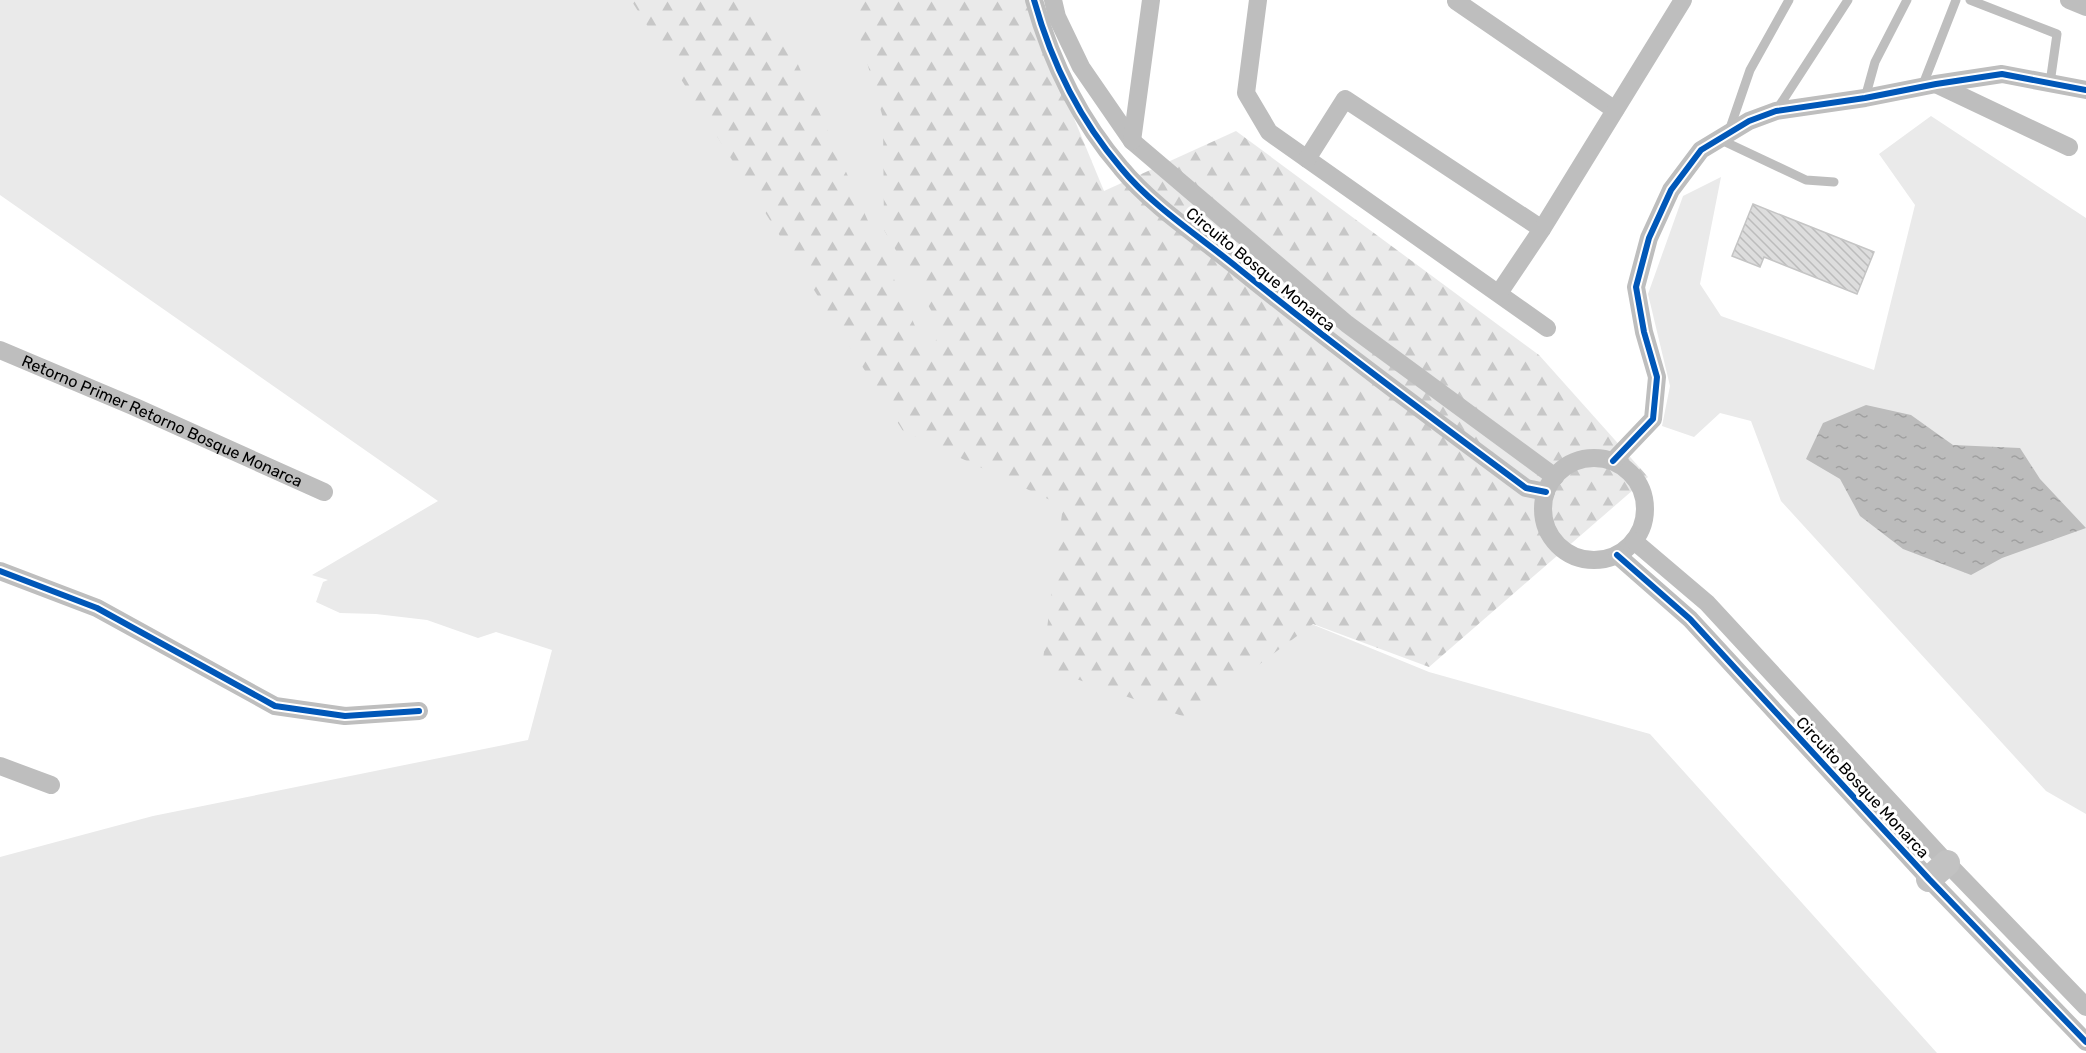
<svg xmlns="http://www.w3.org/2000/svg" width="2086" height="1053" font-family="Rubik,sans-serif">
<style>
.green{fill:#eaeaea}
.forest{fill:url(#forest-firs)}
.water{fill:url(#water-ripples)}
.building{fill:url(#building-back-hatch);stroke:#c5c5c5;stroke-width:1.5}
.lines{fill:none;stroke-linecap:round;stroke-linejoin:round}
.lane{stroke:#bebebe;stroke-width:9}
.street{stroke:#bebebe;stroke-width:18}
.secondary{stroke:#c2c2c2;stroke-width:26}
.cycleway-casing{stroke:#fff;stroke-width:10}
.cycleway{stroke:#0057b8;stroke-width:6}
.labels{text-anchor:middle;stroke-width:6;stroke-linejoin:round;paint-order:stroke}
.street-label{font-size:16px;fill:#000;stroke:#fff}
</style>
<defs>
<pattern id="forest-firs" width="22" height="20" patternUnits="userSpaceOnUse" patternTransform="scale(1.5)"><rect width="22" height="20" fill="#eaeaea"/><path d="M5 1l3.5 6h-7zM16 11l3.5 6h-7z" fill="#c7c7c7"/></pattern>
<pattern id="water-ripples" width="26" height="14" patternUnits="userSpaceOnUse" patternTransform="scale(1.5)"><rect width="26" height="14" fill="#bcbcbc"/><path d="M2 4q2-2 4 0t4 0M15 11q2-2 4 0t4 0" fill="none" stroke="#a0a0a0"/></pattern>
<pattern id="building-back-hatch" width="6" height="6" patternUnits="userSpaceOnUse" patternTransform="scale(1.5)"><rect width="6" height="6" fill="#ddd"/><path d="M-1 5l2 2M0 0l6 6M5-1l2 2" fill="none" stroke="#bcbcbc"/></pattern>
</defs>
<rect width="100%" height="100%" fill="#fff"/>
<path class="green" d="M0,0h915l167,530 347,142 221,62 287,319h-1937v-196l153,-41 375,-76 24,-90 -56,-18 -18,6 -51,-18 -51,-6 -36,-1 -24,-11 7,-20 5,-2 -16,-5 126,-74 -438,-306z
M1931,116l155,102v596l-40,-23 -265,-290 -30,-80 -31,-8 -26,24 -32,-11 8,-40 -22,-92 35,-98 38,-19 -21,107 21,32 153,54 41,-165 -36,-51z"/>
<path class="forest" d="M631,0h110l55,60 132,295 14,-26 -58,-99 -1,-112 -34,-118h176l79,191 132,-60 303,224 109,122 -219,190 -116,-43 -125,94 -146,-51 21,-161 -160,-75z"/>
<path class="water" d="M1866,405l45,10 42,30 67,3 20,31 46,49 -84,30 -31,17 -68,-26 -43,-33 -20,-37 -34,-20 17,-36z"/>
<path class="building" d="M1753,204l121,48 -17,42 -93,-37 -4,10 -28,-11z"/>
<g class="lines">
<path class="lane" d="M1970,0l87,34 -7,49
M1922,87l34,-87
M1865,98l10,-36 32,-62
M1776,111l72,-111
M1729,131l21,-61 39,-70
M1719,139l87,41 28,2"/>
<g class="street">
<path d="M1034,0c17,61 45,119 87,168 31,38 79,69 117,100 94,76 191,148 288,220l20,4"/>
<path d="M1053,0l4,17 24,50 51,74 215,183 208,153"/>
<path d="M1258,0l-12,93 23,39 278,196"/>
<path d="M2069,0l17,7"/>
<path d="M1456,1l159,109"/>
<path d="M1936,84l133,63"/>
<path d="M1132,141l19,-141"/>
<path d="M1307,159l38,-60 197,130"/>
<path d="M1499,293l43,-64 141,-229"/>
<path id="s1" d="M0,350l135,57 189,85"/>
<circle cx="1594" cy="509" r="51"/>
<path d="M1613,461l40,-42 4,-42 -13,-45 -8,-45 13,-49 22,-48 30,-40 48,-29 27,-10 89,-13 71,-14 66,-10 84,16"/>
<path d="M1634,541l73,62 240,260 139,144"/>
<path d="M1617,555l73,64 239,260 157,163"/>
<path d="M0,571l97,37 178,98 70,10 74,-5"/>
<path d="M0,766l51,19"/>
</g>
<path class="secondary" d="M1929,879l18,-16"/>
<g class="cycleway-casing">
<path id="cycleway" d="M1034,0c17,61 45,119 87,168 31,38 79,69 117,100 94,76 191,148 288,220l20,4
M1613,461l40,-42 4,-42 -13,-45 -8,-45 13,-49 22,-48 30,-40 48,-29 27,-10 89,-13 71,-14 66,-10 84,16
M1617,555l73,64 239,260 157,163
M0,571l97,37 178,98 70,10 74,-5"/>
</g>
<use href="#cycleway" class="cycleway"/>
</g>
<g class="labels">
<g class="street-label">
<text transform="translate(1261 269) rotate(39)" y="6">Circuito Bosque Monarca</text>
<text dy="6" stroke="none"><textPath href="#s1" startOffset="177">Retorno Primer Retorno Bosque Monarca</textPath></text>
<text transform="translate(1863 787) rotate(47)" y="6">Circuito Bosque Monarca</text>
</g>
</g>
</svg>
